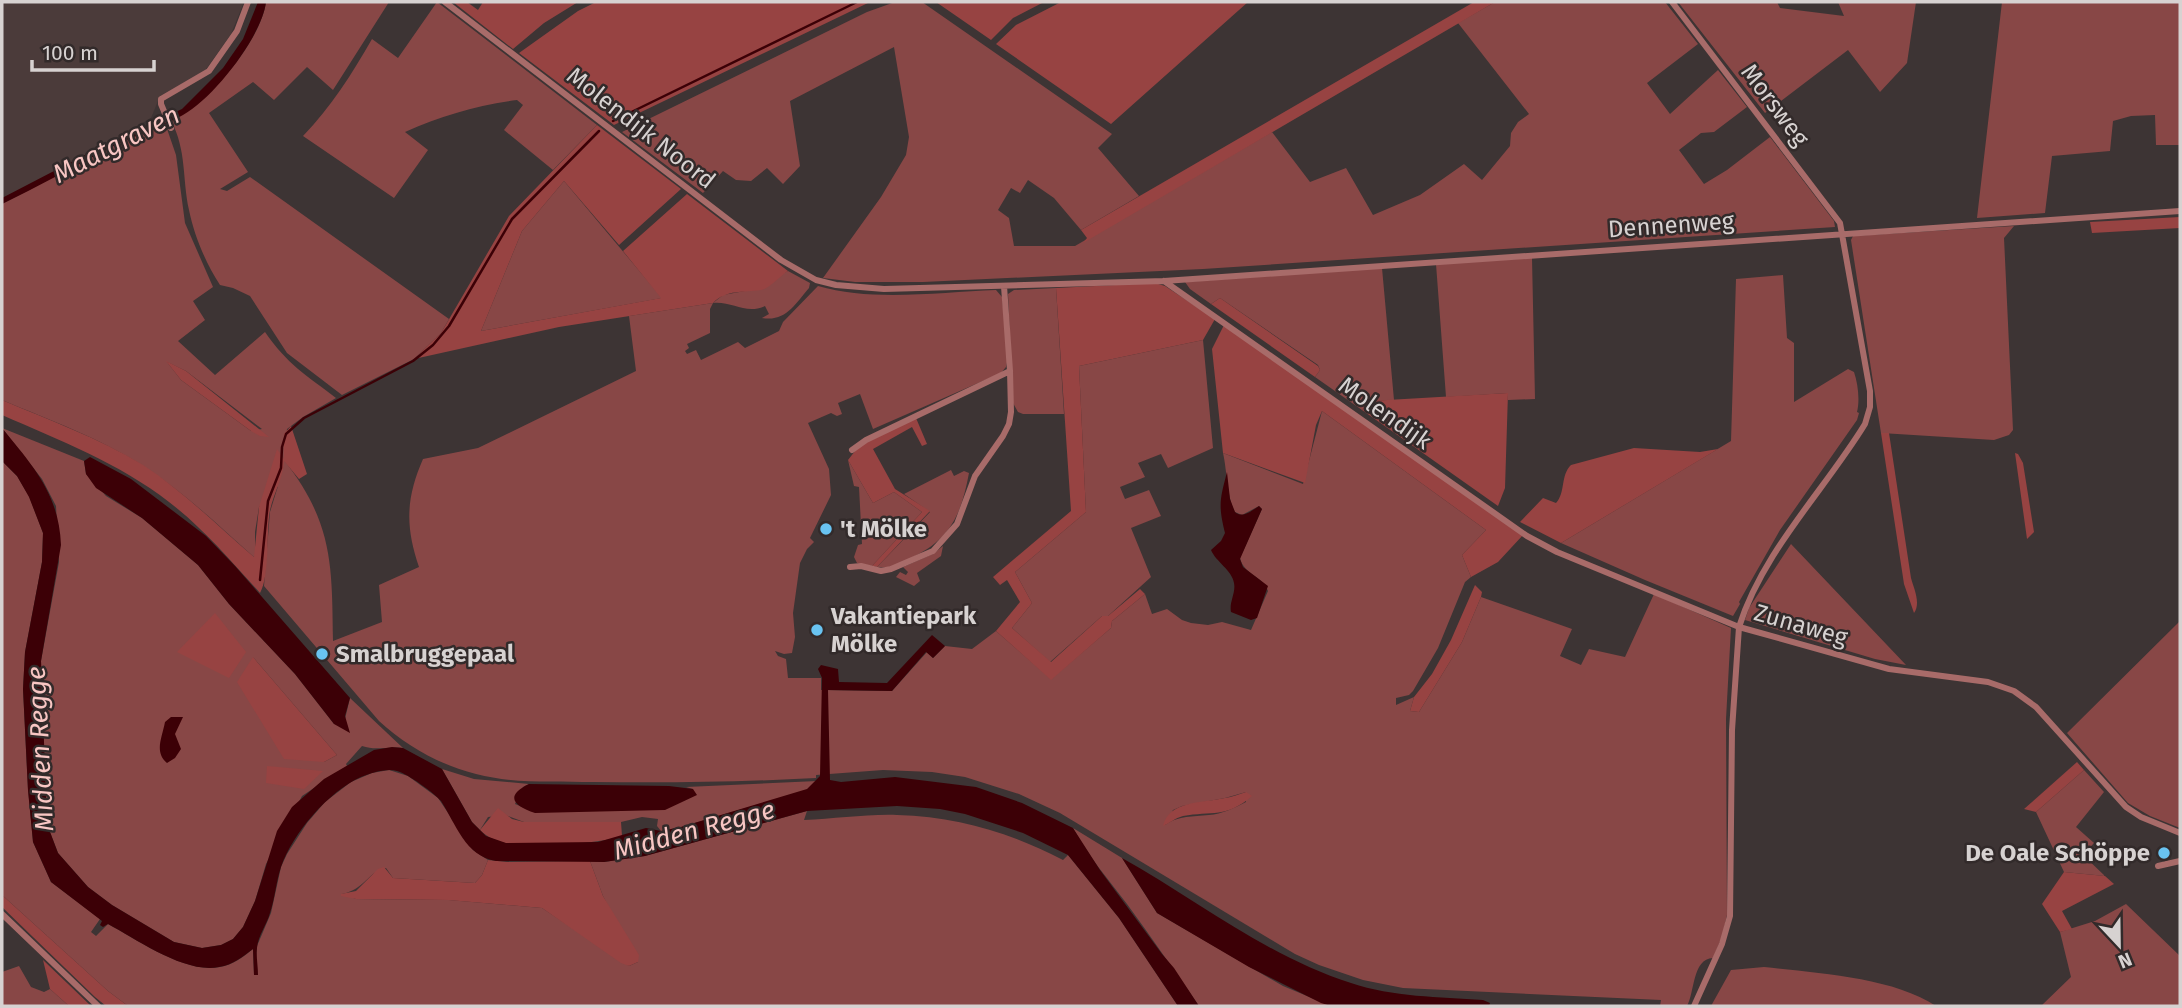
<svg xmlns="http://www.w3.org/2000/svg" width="2182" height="1008" font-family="'Fira Sans',sans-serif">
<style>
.built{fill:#4b3b3a}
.green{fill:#884746;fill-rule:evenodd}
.forest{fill:#974342}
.water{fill:#3c0006}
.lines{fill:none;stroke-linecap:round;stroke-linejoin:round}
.stream{stroke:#3c0006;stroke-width:2.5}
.minor{stroke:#a86b69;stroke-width:6}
.poi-dot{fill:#69c3f1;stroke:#322a2a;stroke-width:2.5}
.labels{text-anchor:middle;stroke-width:5;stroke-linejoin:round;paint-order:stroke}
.street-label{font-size:24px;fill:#d7d2d1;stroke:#322a2a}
.poi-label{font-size:24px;font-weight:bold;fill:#d7d2d1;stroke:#322a2a;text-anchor:start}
.water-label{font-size:26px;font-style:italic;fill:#f8c6c3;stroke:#322a2a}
</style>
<rect width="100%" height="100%" fill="#3d3434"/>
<path class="built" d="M2,2h242l-13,32 -27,38 -44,24 -9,22 -149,87z"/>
<path class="green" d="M266,2h123l-56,88 -26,-23 -33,33 -21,-18 -44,31 39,59 -28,17 7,2 23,-14 199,142 -8,14 -27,26 -72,36 -55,-42 -37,-57 -17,-8 -13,-3c-14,-21 -26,-50 -31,-75 -7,-33 -2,-58 -18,-90 37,-16 90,-79 95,-118z
M437,2l160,123 -44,45 -49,-40 19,-25 -6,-5c-40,5 -76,16 -112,32l23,18 -34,48 -91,-62c28,-29 49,-62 69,-97l26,19z
M895,2h27l190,132 -14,14 41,48 -58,34 -27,-32 -26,-18 -8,13 -9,-5 -13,22 11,8 5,28h61l197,-114 38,50 36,-14 27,47 47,-20 44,-31 18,16 28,-34 1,-13 7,-11 11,-8 -71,-91 37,-21h170l33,42 -51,39 23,31 48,-44 29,37 -33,25 -13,1 -22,17 25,34 23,-14 43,-33 64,84 1,6 -632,42 -280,13h-68l-32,-4 58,-81 25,-42 3,-18 -15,-90 -104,54 10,65 -17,18 -16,-16 -16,13 -15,-1 -13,-9 -20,22 -81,-61 245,-120z
M1678,2h99l3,6 64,8 -6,-14h78l-9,61 -27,29 -32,-42 -83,63z
M2002,2h178v143h-24l-1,-30 -24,1 -18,5 -3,30 -58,5 -7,57 -68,5z
M165,123l11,32 9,68 28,64 -20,14 12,19 -27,21 37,34 50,-43c22,32 41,43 71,66l-33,19 -16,12 -3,31c49,63 48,104 49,181l49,-19 -3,-37 40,-18c-14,-41 -13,-69 4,-108l55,-11 158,-77 -7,-55 84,-13 10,-8 27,-5 38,-19 22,12 -1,5c-14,16 -23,34 -47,30l7,-4 -4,-8c-19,9 -33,-5 -52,-3l-3,6v24l-23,11 2,4 -4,3 2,3 9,-4 5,10 37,-18 7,6 34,-17 4,-9 35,-36c54,16 122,6 178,4l6,7 6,61 -2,9 -5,6 -128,56 -13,-35 -22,9 4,11 -5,2 -6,-3 -23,10 21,46 2,26 -21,43 4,4 -7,7 -7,14 -7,50 2,24 -3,16 -8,1 -9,-3 3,5 8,3 2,19h33v12l71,1 35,-39 6,6 12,-12 27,3 24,-18 55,48 60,-51 1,-7 33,-27 7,20 15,-5 15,11 9,3 17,2 14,-3 29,8 17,-39c-5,-15 -24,-16 -28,-33l22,-49 -3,-3 -17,9 -7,-3c-8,-14 -8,-42 -12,-59l80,31 19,-73 164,119 -24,25 9,22 -6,5 -27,66 -25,43 -4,4 -13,3v7l18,-8 -4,14 9,1 43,-70 19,-45 91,32 -12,27 21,9 8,-16 36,8 29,-63 77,34 -5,91 1,196 -5,22 -9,21c-21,1 -18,34 -26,48h-27l1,-6 -258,-12 -40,-8 -44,-15 -24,-11 -235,-141 -41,-19 -54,-17 -33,-5 -49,-2 -67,5v3c-74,4 -149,5 -223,4 -39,-1 -79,2 -117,-8 -36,-9 -70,-28 -97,-53l-115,-135 6,-74 8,-26 -19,21 -4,25v26c-36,-32 -71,-66 -112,-92 -43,-28 -94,-46 -141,-66v-196c39,-20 78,-42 118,-61 11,-6 39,-14 45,-20zM167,362l19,9 76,58 -11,2 -70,-51zM1246,792v10c-12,6 -24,12 -37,13 -17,2 -29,0 -44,10l8,-15 9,-4 43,-8z
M564,181l98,117 -181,33 41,-100z
M2014,226l-10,12 9,192 -4,5 -15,5 -113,-7 -30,-193 2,-4z
M1532,258l3,141 -27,1v-7l-62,4 -10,-133z
M1382,268l12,132 -24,1 -8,9 -47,-33 5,-7 -2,-5 -98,-67 -9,6 -21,-15 -5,-7z
M1783,275l4,63 7,5v59l54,-33 6,3c4,12 6,28 3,40l2,1 -2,7 -77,110 -41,72 1,2 -7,12 -88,-36 -84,-37 170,-102 5,-162z
M1056,288l8,126h-41l-5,-2 -5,-9 -5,-109 6,-4z
M1203,340l10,108 -45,20 -7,-14 -23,9 7,14 -25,10 5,12 24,-9 12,26 -30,12 20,49 -43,39h-6l-52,46 -38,-34 20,-25 -17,-31 71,-60 -7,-146z
M2,428l82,33 2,13 20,22 36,22 56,47 31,39 66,70 39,50 11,-5 5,-21 53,50c-15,-2 -27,3 -41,-2l-16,18 1,2 -45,30 -36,68 -11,37 -12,26 -10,12 -12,6 -19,3 -28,-6 -62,-37 -24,-18 -30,-34 -11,-29 -6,-163 18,-99 -3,-56 -14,-27zM253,657l84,98 -13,7z
M848,460l25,43 21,-11 28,20 -50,54 -15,-3 -3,-6 4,-12 4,-1 -3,-57 -5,-1z
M2,461l15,15 12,20 14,37 -1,29 -17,90 -2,37 5,101 5,52 18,40 49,37 -9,13 5,4 12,-12c30,16 77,50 112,43 13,-2 23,-10 33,-18l1,26 3,-29 14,-33 10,-46 6,-13 20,-31 18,-21 26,-20 21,-9 17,-3 19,6 30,22 35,52 15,10 -6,15 -7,8 -82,-5 -7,-10c-18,3 -20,21 -44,26l14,5 93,1 93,8 87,58 9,-4 -35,-66 -13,-35 14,1 41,-6 162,-45 -3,9c31,-1 62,-6 93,-5 62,2 111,17 166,45l5,-5 51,63 59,88h-1050l-20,-15 -106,-96z
M951,470l3,6 10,-5 5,2c-8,43 -19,67 -60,86 -11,5 -20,10 -32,8l53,-55 -26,-18z
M1791,544l115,121 -31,-6 -130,-39 4,-12z
M943,546l-2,10 -24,17 3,8 -6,5 -18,-9 4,-5 6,3 2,-3 -5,-5 30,-13z
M2180,621v207l-30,-12 -22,-13 -61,-70z
M442,769l32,10 55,5 -6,3 -8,17 20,8 158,-23 -7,-2 131,-6 -10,9 -16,5 -110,32 -20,4 -4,-5 1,-7 -16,-2 -21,5h-97l-19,-7 -17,2 -8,13 -8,-8z
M2084,770l20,22 -28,35 18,16 -11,12 22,21 -41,-4 -28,-60z
M1073,828l49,30 35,55 126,73 48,20h-132c-24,-34 -47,-68 -72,-102 -19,-25 -39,-48 -54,-76z
M2126,904l54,52v50h-139l30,-29 -11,-45 35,-11z
M19,966l12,21 13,5 6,-3 19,17h-67v-34z
M1764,967c52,6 128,10 172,39h-225l20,-36z"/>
<path class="forest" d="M453,2h14l11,8 5,-8h95l-34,21 -31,26z
M596,2h274l-256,123 -95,-72 59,-42z
M936,2h108l-31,16 -22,22z
M1061,2h187l-137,122 -115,-80 20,-19z
M1474,2h21l-412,241 4,-5 -6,-8z
M597,125l84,64 -62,56 -55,-64 -42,50 -41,100 180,-33 -38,-47 64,-57 101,77c-8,5 -19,18 -27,19 -18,3 -34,-1 -48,13l-154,24 -145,32 27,-26 68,-117z
M2180,217v11l-88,5 -2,-11z
M1155,283l10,3 50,33 -12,21 -124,26 7,146 -71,60 17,31 -20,25 39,34 51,-46h6l32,-27 5,5 -33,27 -1,7 -60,52 -55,-49 24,-29 -13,-22 -7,5 -7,-8 78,-66 -15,-223z
M1220,298l98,68 2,4 -5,7 -104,-73z
M1224,325l299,210 -25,27 -27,15 -9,-22 24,-25 -164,-119 -6,14 -11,58 -82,-30 -11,-104z
M166,361l20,10 83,66 -9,-1 -9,-5 -70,-51z
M1508,393l-3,95 -7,18 -136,-96 8,-9z
M2,400c47,20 97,38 141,65 40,26 75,61 111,92l5,-50 18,-58 7,10v-25l7,-8 16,48 -8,5 -15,-18c-1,17 -10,32 -14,49 -4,22 0,66 -10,83 -29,-32 -57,-65 -91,-91 -50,-39 -110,-62 -167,-87z
M916,418l11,26 -5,2 -10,-19 -39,22 22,40 35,22 -53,56 -5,-1 50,-54 -28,-20 -21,11 -25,-43 11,-14z
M1881,433h8l22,145c3,11 10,25 3,35l-10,-29z
M1634,448l66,4 18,-3 -157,94 -41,-21 23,-24 13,5c10,-11 4,-27 15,-38z
M2015,453l3,1 5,9 11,69 -7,7z
M1475,585l7,7 -1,5 -19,45 -43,70 -9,-1 4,-14 18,-23 19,-34z
M215,613l31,39 -17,26 -52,-26z
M253,657l84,98 -13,7 -40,-3 -47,-77z
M2077,762l7,8 -48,42 -12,-3z
M267,766l56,5 -19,18 -38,-6z
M1246,792l6,4c-25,22 -41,15 -69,20 -8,2 -13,7 -20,10 6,-26 41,-23 62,-28 7,-1 14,-4 21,-6z
M498,808l14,11 12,3h97l1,14c-20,8 -95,12 -117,7 -9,-2 -18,-6 -25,-13z
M488,860l19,2 83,-1 13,35 36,59 -1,7 -9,4 -8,-3 -79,-55 -94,-8 -92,-1 -15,-3v-2l15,-3 22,-22 6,-2 9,11 82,5 7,-8z
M2064,872l41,4 9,8 -52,27 10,18 -12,3 -18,-28z
M2,895l106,96 20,15h-22l-11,-9 -93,-90z
M43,960l48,46h-22l-19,-17z"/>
<path class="water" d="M258,2h8c-4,34 -52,96 -83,113 -25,14 -52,21 -77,35 -35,18 -69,37 -104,54v-6l102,-53 78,-36 41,-41 20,-29z
M2,428c31,38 57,66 59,117l-20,116 6,163 11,29 30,34 24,18 62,37 28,6 19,-3 12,-6 10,-12 12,-26 22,-70 15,-24 32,-28 50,-29 18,-3 11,1 39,21 30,53 14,14 20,7 92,-1 48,-14 15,3 20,-4 126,-38 13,-13 2,-98 -4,-9 3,-4 17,4 1,13 48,1 45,-48 13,11 -12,12 -7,-6 -34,39 -64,-1 2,90 11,2 54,-5 81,10 46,16 51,25 27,42 62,84 12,14 25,38h-21l-59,-88 -51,-63 -45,-22 -58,-19 -25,-5 -43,-3 -90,5 -162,45 -41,6 -108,-1c-31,-5 -40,-37 -55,-60 -7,-8 -33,-27 -44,-30 -11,-3 -25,2 -36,6 -33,15 -68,56 -80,90 -5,15 -6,31 -11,46 -3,11 -12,23 -13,35 -1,8 1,18 1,27h-4l-1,-26c-11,8 -20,16 -34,18 -34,7 -81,-27 -111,-43l-5,3 -3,-2 2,-4 -51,-39 -18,-40 -5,-52 -5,-101 2,-37 17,-90 1,-29 -14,-36 -12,-21 -15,-15z
M90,457l41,22 75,57 29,30 115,132 -5,18 5,17 -16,-9 -39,-50 -66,-70 -31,-39 -56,-47 -46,-30 -10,-14 -2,-13z
M1227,472l3,27 5,13c8,7 17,-2 24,-6l3,3 -22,50 3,8 25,19 -11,32 -6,2 -20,-8c-2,-10 5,-19 3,-29 -2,-13 -18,-21 -23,-33l10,-9 4,-8c-7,-28 -5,-34 2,-61z
M171,717h12l-8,17 6,15 -6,9 -8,5c-13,-11 -5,-25 -2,-41z
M529,784l140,2 24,3 4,6 -32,15 -130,3c-21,-7 -31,-17 -6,-29z
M1122,858c75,42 146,99 229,125 42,14 88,14 132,17l7,3 -1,3h-158l-10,-3 -72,-36 -92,-54z"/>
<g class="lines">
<path class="stream" d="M613,121l244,-119
M260,580l8,-79 13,-33 1,-21 4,-13 18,-16 109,-57 20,-16 16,-19 63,-107 87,-88"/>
<path class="minor" d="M445,2l336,258 35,20 20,5 48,4 280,-8 1016,-70
M171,128l-10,-24v-5l48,-28 28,-40 11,-29
M1164,281l363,255 30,16 182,75c24,-76 85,-136 126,-203l5,-17v-16l-30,-168 -168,-221
M852,450l14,-10 144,-69
M850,567l11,-1 20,5 10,-2 42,-18 24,-27 18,-48 28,-40 6,-12 2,-12 -1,-41 -6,-85
M2158,866l22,-5
M2,914l96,92
M1694,1006l28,-62 8,-28 2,-186 7,-103 150,42 99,13 26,9 22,16 90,100 15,10 39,16"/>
</g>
<g class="poi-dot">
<circle cx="826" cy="529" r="7"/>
<circle cx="817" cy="630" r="7"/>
<circle cx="322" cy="654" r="7"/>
<circle cx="2164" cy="853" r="7"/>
</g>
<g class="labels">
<g class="street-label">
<text transform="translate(1775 105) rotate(53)" y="8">Morsweg</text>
<text transform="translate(641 128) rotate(38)" y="8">Molendijk Noord</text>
<text transform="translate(1671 225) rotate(-4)" y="8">Dennenweg</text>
<text transform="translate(1385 413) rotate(35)" y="8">Molendijk</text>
<text transform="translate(1801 625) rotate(16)" y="8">Zunaweg</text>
</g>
<g class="poi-label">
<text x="840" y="537">'t Mölke</text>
<text x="831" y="624">Vakantiepark<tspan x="831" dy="28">Mölke</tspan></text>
<text x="336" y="662">Smalbruggepaal</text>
<text x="2150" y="861" text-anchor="end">De Oale Schöppe</text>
</g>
<g class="water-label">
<text transform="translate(116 144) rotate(-27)" y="9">Maatgraven</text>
<text transform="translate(40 749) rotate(-93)" y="9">Midden Regge</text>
<text transform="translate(694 830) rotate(-15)" y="9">Midden Regge</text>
</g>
</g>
<rect width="2182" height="1008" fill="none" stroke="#d7d2d1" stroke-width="7"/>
<g transform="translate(2119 945) rotate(158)" stroke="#322a2a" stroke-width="5" paint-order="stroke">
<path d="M0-5L12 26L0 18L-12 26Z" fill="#d7d2d1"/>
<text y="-10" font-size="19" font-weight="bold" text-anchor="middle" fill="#d7d2d1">N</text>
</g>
<path d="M32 60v10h122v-10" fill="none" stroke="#d7d2d1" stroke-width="3.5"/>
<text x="42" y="60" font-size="21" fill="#d7d2d1" stroke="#322a2a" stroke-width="5" paint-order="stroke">100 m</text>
</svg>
